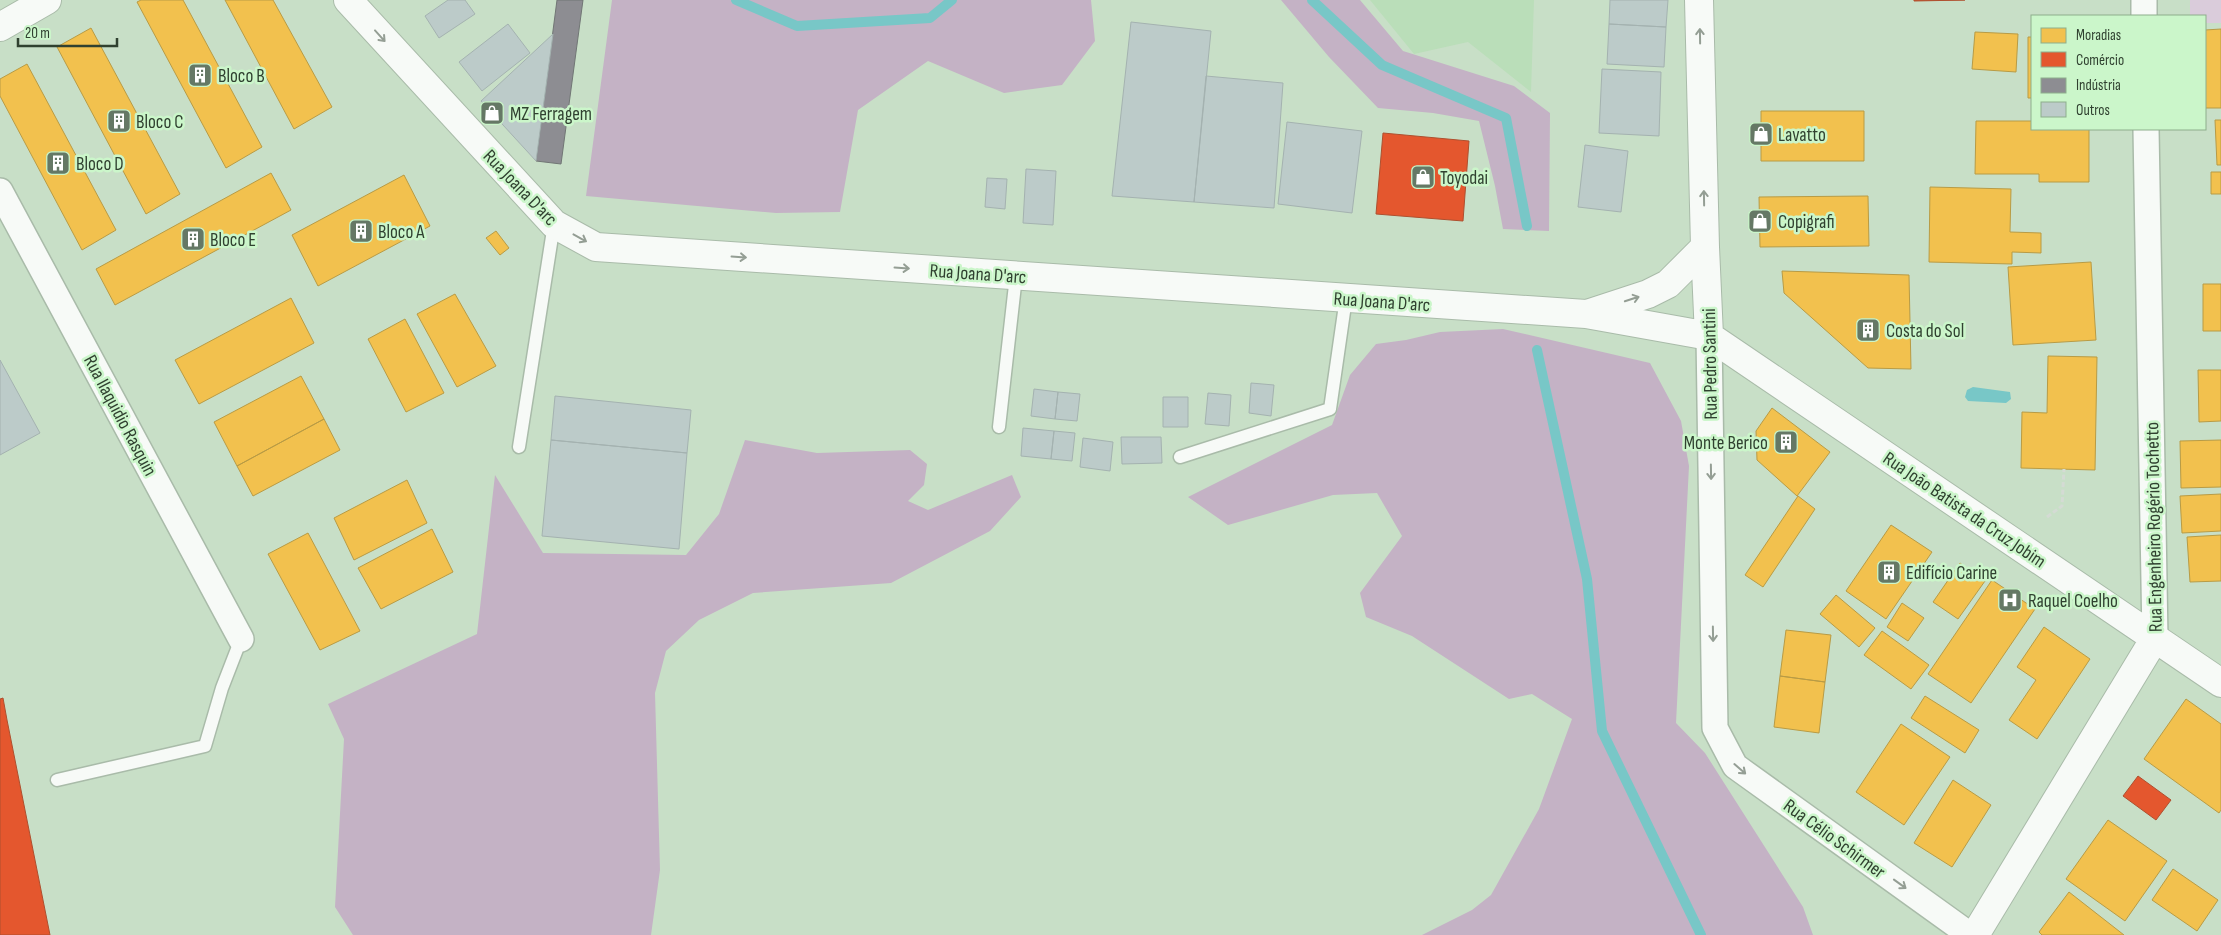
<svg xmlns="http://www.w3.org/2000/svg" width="2221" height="935" font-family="'Sofia Sans Condensed',sans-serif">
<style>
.built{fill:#badeb9}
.green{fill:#daccdb}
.forest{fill:#c4b2c5}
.water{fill:#78c7c7}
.homes{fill:#f2c14e;stroke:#b89b45}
.shops{fill:#e4572e;stroke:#ae502f}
.industry{fill:#8d8d92;stroke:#717675}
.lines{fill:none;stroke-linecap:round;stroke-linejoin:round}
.stream{stroke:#78c7c7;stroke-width:10}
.building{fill:#bccbc9;stroke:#a4b2b0}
.service-casing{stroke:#a9bba9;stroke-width:15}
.minor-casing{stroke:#a9bba9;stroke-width:28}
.tertiary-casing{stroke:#a9bba9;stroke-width:30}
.secondary-casing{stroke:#a9bba9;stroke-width:30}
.path{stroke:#d4dbd4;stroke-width:3;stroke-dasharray:5 2.5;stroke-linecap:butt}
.service{stroke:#f7faf7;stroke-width:12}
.minor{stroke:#f7faf7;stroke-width:25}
.tertiary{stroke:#f7faf7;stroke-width:28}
.secondary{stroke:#f7faf7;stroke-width:28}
.oneway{stroke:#949e94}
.labels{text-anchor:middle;stroke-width:5;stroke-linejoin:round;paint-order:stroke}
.poi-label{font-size:19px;fill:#304130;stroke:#cbf6ca;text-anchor:start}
.street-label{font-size:19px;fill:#304130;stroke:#cbf6ca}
</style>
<rect width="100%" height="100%" fill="#c8dfc7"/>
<path class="built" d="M1370,0h164l-3,92 -63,-50 -54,12z"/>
<path class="green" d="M2190,0h31v23h-16v-7h-15z"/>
<path class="forest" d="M612,0h479l4,41 -33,44 -58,8 -76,-32 -70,49 -18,102 -64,1 -190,-17z
M1281,0h79l43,51 111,35 36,27 -1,118 -46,-2 -8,-43 -16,-65 -46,-8 -55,-5 -49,-51z
M1503,329l147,34 31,58 8,45 -13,257 29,30 98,154 10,28h-391l50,-25 19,-15 48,-86 33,-90 -40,-25 -23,5 -97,-63 -46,-19 -6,-24 42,-57 -25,-43 -44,2 -105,30 -40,-28 144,-72 18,-50 26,-31 30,-4 34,-8z
M745,440l72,13 93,-3 17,14 -3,21 -16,16 20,9 84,-35 9,22 -31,34 -99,52 -138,10 -54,27 -33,31 -11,42 5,177 -9,65h-298l-18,-28 9,-168 -16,-35 149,-70 18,-159 48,78 143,2 33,-41z"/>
<path class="water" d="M1973,387l37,5 1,7 -5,4 -38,-2 -3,-4 2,-7z"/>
<path class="homes" d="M141,0h42l79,147 -36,21 -89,-166z
M225,0h48l59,107 -38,22z
M91,28l89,166 -34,20 -89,-167z
M2221,29v79h-16v-78z
M1975,32l43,2 -2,38 -44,-3z
M2028,37h4v61h-4z
M27,64l89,166 -34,20 -82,-154v-17z
M1761,111h103v50h-103z
M2215,120h6v45h-4z
M1976,121h56v8h57v53h-50v-8h-64z
M2211,172h10v22h-10z
M271,173l20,37 -176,95 -19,-36z
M404,175l26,51 -112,60 -26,-51z
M1930,187l81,2 -1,43 31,1v20l-29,-1v12l-83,-2z
M1868,196l1,50 -109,1 -1,-50z
M496,231l13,17 -9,7 -14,-17z
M2091,262l5,78 -83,5 -5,-78z
M1782,271l127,4 2,94 -43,-1 -84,-75z
M2203,284h18v47h-18z
M455,294l41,72 -39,21 -40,-73z
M291,298l23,45 -115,61 -24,-44z
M405,319l39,74 -38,19 -38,-73z
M2048,356l49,1 -2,113 -74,-2 1,-56 25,1z
M2198,370h23v51l-22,1z
M301,376l23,43 -87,47 -23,-44z
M1772,408l58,44 -33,44 -40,-36 -1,-29z
M324,419l16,31 -87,46 -16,-30z
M2221,440v47l-40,1 -1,-47z
M407,480l20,43 -73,37 -20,-42z
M2221,494v37l-39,2 -2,-37z
M1798,496l17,13 -52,78 -18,-12z
M1891,525l41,27 -46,67 -40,-28z
M432,529l21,43 -72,37 -23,-41z
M308,533l52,98 -40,19 -52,-96z
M2221,535v46l-31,1 -3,-45z
M1960,563l25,18 -27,38 -25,-17z
M1992,580l43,29 -64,94 -43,-29z
M1836,595l39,33 -16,19 -39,-33z
M1902,603l22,15 -16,23 -21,-14z
M2044,627l46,32 -53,80 -28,-19 27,-40 -19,-13z
M1786,630l45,5 -6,47 -45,-6z
M1882,631l47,34 -18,24 -47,-34z
M1780,676l45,6 -6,51 -45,-6z
M1925,696l54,34 -14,23 -54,-35z
M2186,699l35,25v86l-2,3 -75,-54z
M1901,724l49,33 -46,68 -48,-33z
M1953,780l38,25 -39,62 -38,-24z
M2108,820l59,41 -42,60 -59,-42z
M2173,869l45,31 -21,31 -45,-31z
M2069,892l55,43h-82l-3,-3z"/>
<path class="shops" d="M1914,0h51l-51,1z
M1383,133l86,8 -6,80 -87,-7z
M3,698l4,22 43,215h-50v-236z
M2138,776l33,24 -15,20 -33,-24z"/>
<path class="industry" d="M557,0h26l-22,164 -25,-3z"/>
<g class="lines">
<path class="stream" d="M736,0l61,26 133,-8 22,-18
M1312,0l70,65 124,53 21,108
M1537,350l50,229 15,152 99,204"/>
</g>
<path class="building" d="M448,0h17l10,14 -36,24 -14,-22z
M1610,0h58l-2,27 -57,-3z
M1131,22l80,9 -17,171 -82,-6z
M508,24l22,29 -48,38 -23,-29z
M1609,24l57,3 -2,40 -57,-3z
M553,34l-17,127 -55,-60z
M1602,69l59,3 -2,64 -60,-3z
M1206,76l77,7 -9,125 -80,-6z
M1287,122l75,9 -10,82 -74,-9z
M1585,145l43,6 -7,61 -43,-5z
M1026,169l30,2 -3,54 -30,-2z
M987,178l20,1 -2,30 -20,-2z
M0,360l40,73 -40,22z
M1251,383l23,2 -3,31 -22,-3z
M1034,389l24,3 -3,27 -24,-3z
M1058,392l22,2 -3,27 -22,-2z
M1208,393l23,2 -2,31 -24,-2z
M555,396l136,14 -4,43 -136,-13z
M1163,397h25v30h-25z
M1023,428l31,3 -3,28 -30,-3z
M1054,431l21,2 -3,28 -21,-2z
M1121,437h40l1,26 -40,1z
M1083,438l30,4 -3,29 -30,-4z
M551,440l136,13 -8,96 -137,-13z"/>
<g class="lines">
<g class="service-casing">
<path id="service" d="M999,427l17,-151
M519,447l35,-223
M1180,457l150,-48 16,-111
M57,780l148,-34 17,-58 19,-49"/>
</g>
<g class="minor-casing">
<path id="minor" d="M2144,0v16
M2146,129l9,509
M0,191l241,448
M1709,336l6,392 20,38 235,169"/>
</g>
<g class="tertiary-casing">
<path id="tertiary" d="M348,0l206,224 42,23 990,67 123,22 512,347
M1699,0l6,247 4,89
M1590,313l58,-19 20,-10 37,-37
M1975,935l180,-297"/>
</g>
<g class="secondary-casing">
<path id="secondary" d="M0,27l47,-27"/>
</g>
<path class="path" d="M2047,517l15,-11 2,-37"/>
<use href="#service" class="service"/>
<use href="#minor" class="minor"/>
<use href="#tertiary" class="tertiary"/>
<use href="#secondary" class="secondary"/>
</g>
<defs><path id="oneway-shaft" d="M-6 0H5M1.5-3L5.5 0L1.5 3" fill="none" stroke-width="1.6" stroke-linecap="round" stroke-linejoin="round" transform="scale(1.25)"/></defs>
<g class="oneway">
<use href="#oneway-shaft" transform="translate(380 36) rotate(48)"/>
<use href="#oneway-shaft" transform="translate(1700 36) rotate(-91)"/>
<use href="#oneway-shaft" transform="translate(1704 198) rotate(-91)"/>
<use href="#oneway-shaft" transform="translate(580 238) rotate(29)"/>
<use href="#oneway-shaft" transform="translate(739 257) rotate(4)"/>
<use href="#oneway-shaft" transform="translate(902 268) rotate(4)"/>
<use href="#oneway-shaft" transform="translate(1632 299) rotate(-18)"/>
<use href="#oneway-shaft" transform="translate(1711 472) rotate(89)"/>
<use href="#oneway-shaft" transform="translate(1713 634) rotate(89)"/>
<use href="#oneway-shaft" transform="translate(1740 769) rotate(41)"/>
<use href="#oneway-shaft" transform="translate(1900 884) rotate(36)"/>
</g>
<defs>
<g id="building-square" transform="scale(1.25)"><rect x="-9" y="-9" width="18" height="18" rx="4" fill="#657865" stroke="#cbf6ca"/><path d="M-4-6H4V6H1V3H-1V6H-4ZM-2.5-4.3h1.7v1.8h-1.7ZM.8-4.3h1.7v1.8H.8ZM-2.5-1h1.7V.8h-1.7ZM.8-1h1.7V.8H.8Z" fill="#fff"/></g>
<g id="shop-square" transform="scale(1.25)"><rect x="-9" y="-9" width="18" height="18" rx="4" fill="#657865" stroke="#cbf6ca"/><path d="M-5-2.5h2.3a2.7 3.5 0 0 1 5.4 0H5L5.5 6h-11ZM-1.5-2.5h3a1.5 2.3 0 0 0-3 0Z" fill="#fff"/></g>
<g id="hospital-square" transform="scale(1.25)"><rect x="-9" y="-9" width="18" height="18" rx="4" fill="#657865" stroke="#cbf6ca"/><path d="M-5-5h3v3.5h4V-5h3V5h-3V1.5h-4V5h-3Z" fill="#fff"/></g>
</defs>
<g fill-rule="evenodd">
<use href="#building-square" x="200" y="75"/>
<use href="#shop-square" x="492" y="113"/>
<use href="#building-square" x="119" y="121"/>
<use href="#shop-square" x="1761" y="134"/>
<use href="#building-square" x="58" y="163"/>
<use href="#shop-square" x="1423" y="177"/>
<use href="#shop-square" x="1760" y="221"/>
<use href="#building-square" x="361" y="231"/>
<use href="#building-square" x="193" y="239"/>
<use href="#building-square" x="1868" y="330"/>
<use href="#building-square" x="1786" y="442"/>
<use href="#building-square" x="1889" y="572"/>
<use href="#hospital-square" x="2010" y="600"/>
</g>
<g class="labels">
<g class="poi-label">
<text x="218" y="82">Bloco B</text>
<text x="510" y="120">MZ Ferragem</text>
<text x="136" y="128">Bloco C</text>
<text x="1778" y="141">Lavatto</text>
<text x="76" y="170">Bloco D</text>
<text x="1440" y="184">Toyodai</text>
<text x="1778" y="228">Copigrafi</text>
<text x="378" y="238">Bloco A</text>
<text x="210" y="246">Bloco E</text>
<text x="1886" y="337">Costa do Sol</text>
<text x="1768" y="449" text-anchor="end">Monte Berico</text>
<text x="1906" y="579">Edifício Carine</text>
<text x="2028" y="607">Raquel Coelho</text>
</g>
<g class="street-label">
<text transform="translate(521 187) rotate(46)" y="7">Rua Joana D'arc</text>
<text transform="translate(978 273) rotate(4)" y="7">Rua Joana D'arc</text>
<text transform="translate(1382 301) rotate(4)" y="7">Rua Joana D'arc</text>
<text transform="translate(1709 364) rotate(-91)" y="7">Rua Pedro Santini</text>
<text transform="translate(121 415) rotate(62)" y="7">Rua Ilaquidio Rasquin</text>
<text transform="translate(1965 509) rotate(34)" y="7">Rua João Batista da Cruz Jobim</text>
<text transform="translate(2153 527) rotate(-91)" y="7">Rua Engenheiro Rogério Tochetto</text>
<text transform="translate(1835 838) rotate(36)" y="7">Rua Célio Schirmer</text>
</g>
</g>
<rect x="2031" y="15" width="175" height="115" fill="#cbf6ca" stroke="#8dae8c"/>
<rect x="2041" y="28" width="25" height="15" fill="#f2c14e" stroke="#8dae8c"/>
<text x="2076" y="40" font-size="15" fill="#304130">Moradias</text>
<rect x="2041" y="52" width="25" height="15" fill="#e4572e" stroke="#8dae8c"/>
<text x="2076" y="65" font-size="15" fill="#304130">Comércio</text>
<rect x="2041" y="78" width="25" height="15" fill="#8d8d92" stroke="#8dae8c"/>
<text x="2076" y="90" font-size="15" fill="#304130">Indústria</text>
<rect x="2041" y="102" width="25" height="15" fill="#bccbc9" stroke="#8dae8c"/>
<text x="2076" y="115" font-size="15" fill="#304130">Outros</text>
<path d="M18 38v8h99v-8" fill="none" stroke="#304130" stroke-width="2.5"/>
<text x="25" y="38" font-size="15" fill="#304130" stroke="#cbf6ca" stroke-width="4" paint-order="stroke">20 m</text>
</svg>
